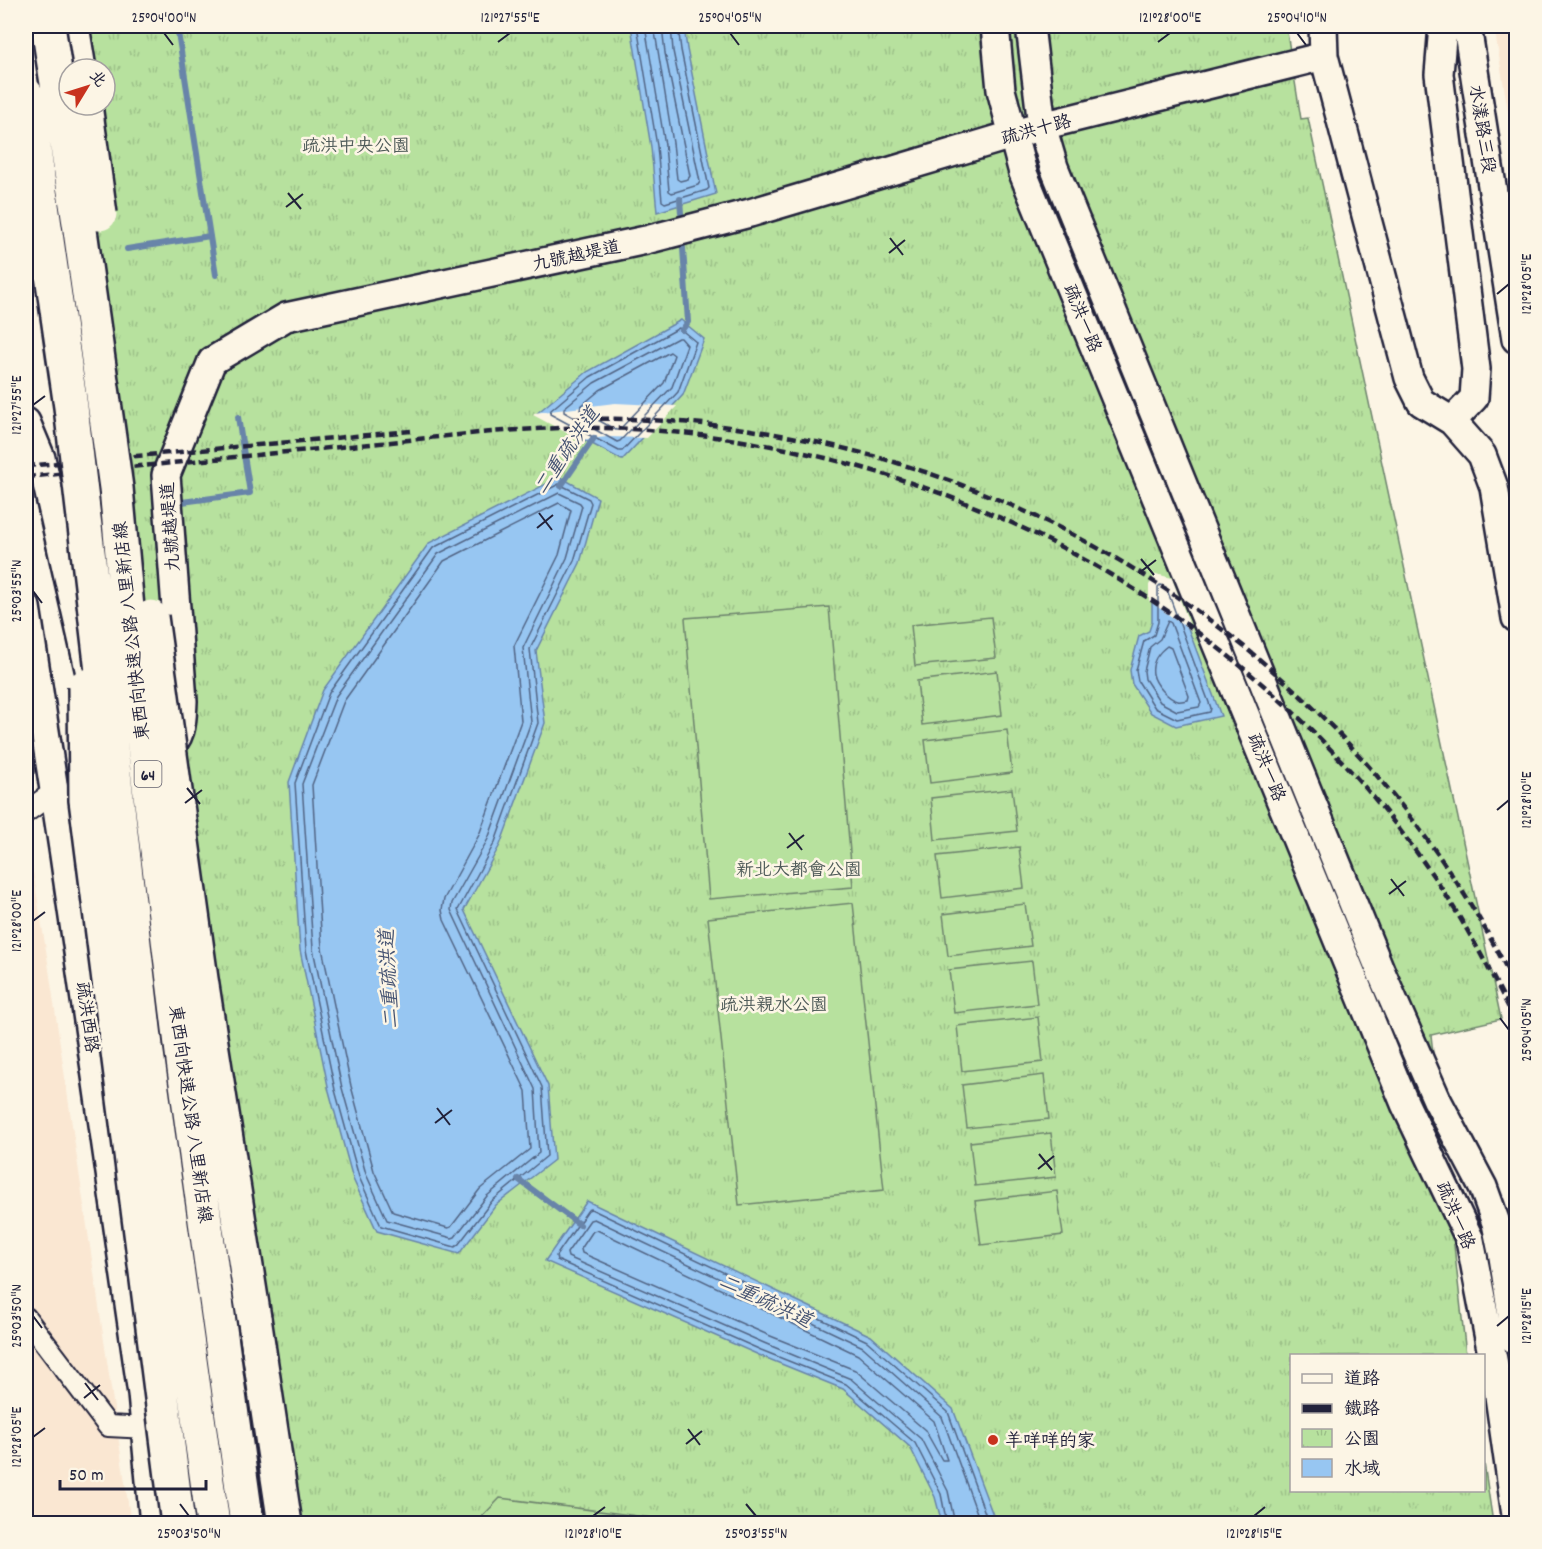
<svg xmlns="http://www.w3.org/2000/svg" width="1542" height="1549" font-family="Dekko,'LXGW WenKai TC',sans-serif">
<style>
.built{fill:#fae7d2}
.park{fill:url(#park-tufts);stroke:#6c826c;stroke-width:1.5}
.pitch{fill:#b7e19e;stroke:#6c826c;stroke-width:1.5}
.water{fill:#97c6f2;stroke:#6884a9;stroke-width:1.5}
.pier{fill:#fcf5e5}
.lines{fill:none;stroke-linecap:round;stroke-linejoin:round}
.shore{stroke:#516484;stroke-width:1.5}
.stream{stroke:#6884a9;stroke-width:6}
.street-casing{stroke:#22223b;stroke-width:24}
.secondary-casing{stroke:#22223b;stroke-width:32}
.highway-casing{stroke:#22223b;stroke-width:38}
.street{stroke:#fcf5e5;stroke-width:20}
.secondary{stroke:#fcf5e5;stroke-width:27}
.highway{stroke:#fcf5e5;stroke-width:33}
.rail{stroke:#22223b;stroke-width:4.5;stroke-dasharray:9 4.5;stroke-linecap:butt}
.highway-bridge-casing{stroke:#22223b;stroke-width:38;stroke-linecap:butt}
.highway-bridge{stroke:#fcf5e5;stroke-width:33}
.ticks{fill:none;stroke:#22223b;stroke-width:2}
.poi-dot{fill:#c8321e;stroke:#fcf5e5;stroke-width:2}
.labels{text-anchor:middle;stroke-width:5;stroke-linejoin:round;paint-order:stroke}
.shield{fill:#fcf5e5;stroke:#63616e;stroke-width:1.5}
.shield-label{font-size:16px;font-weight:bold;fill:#22223b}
.street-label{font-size:18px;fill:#22223b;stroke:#fcf5e5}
.park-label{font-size:18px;fill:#4f5b59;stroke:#fcf5e5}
.poi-label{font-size:18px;fill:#22223b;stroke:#fcf5e5;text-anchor:start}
.water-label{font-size:20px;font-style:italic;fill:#455372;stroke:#fcf5e5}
.neatline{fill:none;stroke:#22223b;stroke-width:2}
.ticks-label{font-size:15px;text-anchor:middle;fill:#22223b}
</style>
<defs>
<pattern id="park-tufts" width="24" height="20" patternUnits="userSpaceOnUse" patternTransform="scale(1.5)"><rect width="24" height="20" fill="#b7e19e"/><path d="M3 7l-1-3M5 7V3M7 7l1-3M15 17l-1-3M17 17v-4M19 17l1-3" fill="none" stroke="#9dc189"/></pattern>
</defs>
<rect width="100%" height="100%" fill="#fcf5e5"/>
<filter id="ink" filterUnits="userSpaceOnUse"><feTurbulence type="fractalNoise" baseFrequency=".0167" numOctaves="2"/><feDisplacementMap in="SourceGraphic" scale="12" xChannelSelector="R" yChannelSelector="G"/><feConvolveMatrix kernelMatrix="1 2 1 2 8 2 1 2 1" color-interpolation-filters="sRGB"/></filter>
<g filter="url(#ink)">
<path class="built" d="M1494,26h22v134z
M26,829l21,127 84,567h-105z"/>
<path class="park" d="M63,26h1223l15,93 7,-1 193,901 -70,16 35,320 -174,1v134h192v-27l9,60h-1218l-201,-1418h31v-36h-36z"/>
<path class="pitch" d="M829,607l24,280 -144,12 -24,-281z
M991,617l5,41 -81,8 -4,-41z
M997,671l5,44 -80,10 -5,-44z
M1007,730l5,43 -82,10 -5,-43z
M1012,789l5,42 -82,9 -4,-42z
M1019,847l5,41 -82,10 -5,-42z
M853,903l31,287 -145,15 -31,-287z
M1025,904l6,42 -83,10 -5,-42z
M1032,961l5,43 -83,9 -5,-43z
M1038,1017l5,45 -81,9 -5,-45z
M1044,1075l5,44 -82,9 -5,-43z
M1051,1133l5,44 -81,9 -5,-44z
M1057,1191l6,44 -82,10 -6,-44z
M500,1498l191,25h-215z"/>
<path class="water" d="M631,26h53l3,23 29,145 -59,18 -6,-65z
M681,320l23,19 -21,56 -61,65 -86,-46 51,-42z
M560,477l38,21 -18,65 -44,88 9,72 -45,122 -36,65 84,176 6,74 -58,45 -37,49 -82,-23 -24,-52 -24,-88 -29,-141 -11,-168 34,-92 106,-147z
M1170,580l51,136 -45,10 -25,-13 -19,-29 -2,-14 9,-34 10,-5 3,-9v-37z
M587,1201l284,135 82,73 43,114h-54l-7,-26 -25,-50 -67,-58 -84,-34 -214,-94z"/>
<path class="pier" d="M615,403l62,3 -30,32 -40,-1 -27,3 -47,-25 1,-2z
M1156,574l16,4 20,53 -43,-30v-16z"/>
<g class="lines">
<path class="shore" d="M637,26l20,120 5,55 3,2 42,-13 2,-2 -28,-138 -3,-24
M645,26l20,119 4,46 3,2 26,-8 2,-3 -27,-131 -2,-25
M654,26l19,117 4,36 3,2 8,-2 2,-3 -25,-123 -3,-27
M679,328l17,14 -18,50 -56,59h-3l-69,-37 1,-4 39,-33z
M678,338h3l6,7 -15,42 -52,54 -3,1 -53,-30v-4l30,-25z
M670,352l4,3 -10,28 -45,47h-3l-36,-20 1,-4 19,-16z
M559,484l30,15 2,4 -17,58 -44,88 8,74 -43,119 -37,68 84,177 5,69 -55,45 -34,44 -3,2 -74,-21 -22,-49 -24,-87 -29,-140 -11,-167 34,-90 104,-145z
M559,493l21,10 2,3 -15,52 -44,90 8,74 -43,117 -36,64 -1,7 84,179 4,64 -52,43 -32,41 -3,1 -65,-18 -21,-46 -24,-86 -29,-139 -11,-165 34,-88 102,-142z
M559,503l12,7 -12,45 -45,91 7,75 -42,114 -35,64 -2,11 2,10 82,171 4,58 -50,40 -29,38 -3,1 -55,-16 -19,-41 -23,-85 -29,-138 -10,-163 32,-84 100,-140z
M1160,585l6,2 45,121 -1,4 -33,7 -22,-11 -17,-27 -2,-11 8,-29 10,-6 4,-13v-35z
M1168,621l3,2 30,80 -2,4 -22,4 -17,-9 -15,-23 -1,-8 6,-24 10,-8z
M1167,646l4,2 18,48 -1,4c-2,0 -8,2 -10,1 -10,-2 -23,-17 -25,-27 -2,-12 6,-22 14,-28z
M597,1230l261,125 76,66 13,39h-5l-17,-30 -70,-60 -87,-35 -186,-82 -1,-4 12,-18z
M947,1524l-6,-30 -26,-51 -69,-59 -85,-34 -204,-90 -1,-4 32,-46 3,-1 276,132 81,71 41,112
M955,1524l-7,-33 -27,-52 -70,-60 -87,-36 -196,-86 -1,-4 23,-33 4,-1 269,128 79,70 39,107"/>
<path class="stream" d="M177,26l39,249
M680,199l1,14
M127,249l83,-13
M682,330l6,-8 -5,-74
M561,486l33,-48
M182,502l68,-9 -12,-76
M518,1179l62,46"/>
<g class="street-casing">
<path id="street" d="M26,812l28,-20
M26,1318l82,108 39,2"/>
</g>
<g class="secondary-casing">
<path id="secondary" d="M995,26l6,64 22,83 382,931 65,136 26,135 20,140
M1030,26l12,100 12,41 327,805 56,128 46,87 13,36 7,34 13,84
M1323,26l1,30 85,322 12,24 31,19 22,-23 2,-29 -37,-295 4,-48
M1467,26l49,313
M1452,421l30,34 12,32 22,131
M26,422l15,36 48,211
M26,607l38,248 78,539 12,130
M166,750c17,-12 16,-30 17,-49l-17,-226 46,-114 74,-44 360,-77 104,-27 292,-87 282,-70"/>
</g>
<g class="highway-casing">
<path id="highway" d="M72,26l7,43
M254,1318l31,206"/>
</g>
<use href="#street" class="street"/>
<use href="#secondary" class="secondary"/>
<use href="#highway" class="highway"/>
<path class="rail" d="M573,419c397,-10 768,211 943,568
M26,466l385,-35
M26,477c115,-11 230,-22 345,-33 78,-8 156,-18 234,-16 333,9 650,180 835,458 29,44 53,90 76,136"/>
<g class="highway-bridge-casing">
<path id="highway-bridge" d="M48,26l31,197 37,265 11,120 57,461 63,455
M26,94l45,313 75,639 67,478
M85,105l15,109
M151,617l50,362 53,339
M85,686l1,114 92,724"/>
</g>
<use href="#highway-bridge" class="highway-bridge"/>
</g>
</g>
<path class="ticks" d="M164,33l9,12M730,33l9,12M1297,33l9,12M498,42l12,-9M1158,42l12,-9M288,193l13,16M286,207l17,-13M890,238l13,17M889,253l16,-13M1497,294l12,-10M33,405l12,-9M539,513l13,17M537,528l16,-13M1141,559l13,16M1139,573l17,-13M33,591l9,12M187,788l13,16M185,803l17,-13M1497,810l12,-10M789,833l13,17M787,848l17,-13M1391,879l13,17M1389,894l17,-13M33,921l12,-9M1500,1018l9,12M437,1108l13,17M435,1123l17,-13M1039,1154l13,16M1038,1169l16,-13M33,1316l9,12M1497,1326l12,-10M85,1383l13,17M84,1398l16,-13M688,1429l12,16M33,1437l12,-9M686,1444l16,-13M180,1504l9,12M746,1504l10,12M593,1516l12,-9M1254,1516l11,-9"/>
<circle class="poi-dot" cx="993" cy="1440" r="6"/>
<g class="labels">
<rect class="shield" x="134.5" y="761" width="27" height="26" rx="4.5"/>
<g class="shield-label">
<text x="148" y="780">64</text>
</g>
<g class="street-label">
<text transform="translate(1036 129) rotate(-15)" y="6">疏洪十路</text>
<text transform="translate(1483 129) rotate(81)" y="6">水漾路三段</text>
<text transform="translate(576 255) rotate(-12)" y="6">九號越堤道</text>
<text transform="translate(1083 318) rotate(68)" y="6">疏洪一路</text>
<text transform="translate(170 527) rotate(-94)" y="6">九號越堤道</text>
<text transform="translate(131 631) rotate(-96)" y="6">東西向快速公路 八里新店線</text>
<text transform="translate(1267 767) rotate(68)" y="6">疏洪一路</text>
<text transform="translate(88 1017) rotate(82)" y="6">疏洪西路</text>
<text transform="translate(191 1114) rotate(82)" y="6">東西向快速公路 八里新店線</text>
<text transform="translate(1456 1215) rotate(67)" y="6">疏洪一路</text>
</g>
<g class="park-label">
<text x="356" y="151">疏洪中央公園</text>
<text x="799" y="875">新北大都會公園</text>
<text x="774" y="1010">疏洪親水公園</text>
</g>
<g class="poi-label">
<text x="1005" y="1446">羊咩咩的家</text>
</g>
<g class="water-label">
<text transform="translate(566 450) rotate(-56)" y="7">二重疏洪道</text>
<text transform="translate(388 979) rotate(-93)" y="7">二重疏洪道</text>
<text transform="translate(766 1300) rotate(25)" y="7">二重疏洪道</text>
</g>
</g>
<rect width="1542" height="1549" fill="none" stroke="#fcf5e5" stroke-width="66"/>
<rect x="1290" y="1354" width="195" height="138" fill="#fcf5e5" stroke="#a5a1a1" stroke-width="1.5"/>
<rect x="1302" y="1374" width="30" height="9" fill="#fcf5e5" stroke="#a5a1a1" stroke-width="1.5"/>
<text x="1344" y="1384" font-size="18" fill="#22223b">道路</text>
<rect x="1302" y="1404" width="30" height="9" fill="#22223b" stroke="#a5a1a1" stroke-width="1.5"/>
<text x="1344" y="1414" font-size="18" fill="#22223b">鐵路</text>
<rect x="1302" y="1429" width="30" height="18" fill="url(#park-tufts)" stroke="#a5a1a1" stroke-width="1.5"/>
<text x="1344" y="1444" font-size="18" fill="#22223b">公園</text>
<rect x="1302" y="1459" width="30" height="18" fill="#97c6f2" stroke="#a5a1a1" stroke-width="1.5"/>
<text x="1344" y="1474" font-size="18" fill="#22223b">水域</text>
<g transform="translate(87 87) rotate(52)"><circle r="28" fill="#fcf5e5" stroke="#a5a1a1" stroke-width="1.5"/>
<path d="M0-4.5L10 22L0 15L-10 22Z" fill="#c8321e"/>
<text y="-9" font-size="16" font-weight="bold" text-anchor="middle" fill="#22223b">北</text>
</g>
<path d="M60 1480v9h146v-9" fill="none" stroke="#22223b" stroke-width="3"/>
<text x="69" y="1480" font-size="18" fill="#22223b" stroke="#fcf5e5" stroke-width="4.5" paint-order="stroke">50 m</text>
<rect x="33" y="33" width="1476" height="1483" class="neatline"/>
<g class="ticks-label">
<text x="164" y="22">25°04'00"N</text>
<text x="510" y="22">121°27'55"E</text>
<text x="730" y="22">25°04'05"N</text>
<text x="1170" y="22">121°28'00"E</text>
<text x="1297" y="22">25°04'10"N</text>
<text transform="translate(1526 284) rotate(-90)" y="5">121°28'05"E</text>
<text transform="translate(16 405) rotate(-90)" y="5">121°27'55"E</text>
<text transform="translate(16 591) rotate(-90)" y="5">25°03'55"N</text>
<text transform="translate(1526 800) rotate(-90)" y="5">121°28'10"E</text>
<text transform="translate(16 921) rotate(-90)" y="5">121°28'00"E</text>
<text transform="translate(1526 1030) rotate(-90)" y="5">25°04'05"N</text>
<text transform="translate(16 1316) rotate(-90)" y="5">25°03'50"N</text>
<text transform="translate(1526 1316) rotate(-90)" y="5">121°28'15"E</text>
<text transform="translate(16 1437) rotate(-90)" y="5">121°28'05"E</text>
<text x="189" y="1538">25°03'50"N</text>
<text x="593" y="1538">121°28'10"E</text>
<text x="756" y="1538">25°03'55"N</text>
<text x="1254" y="1538">121°28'15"E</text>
</g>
</svg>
